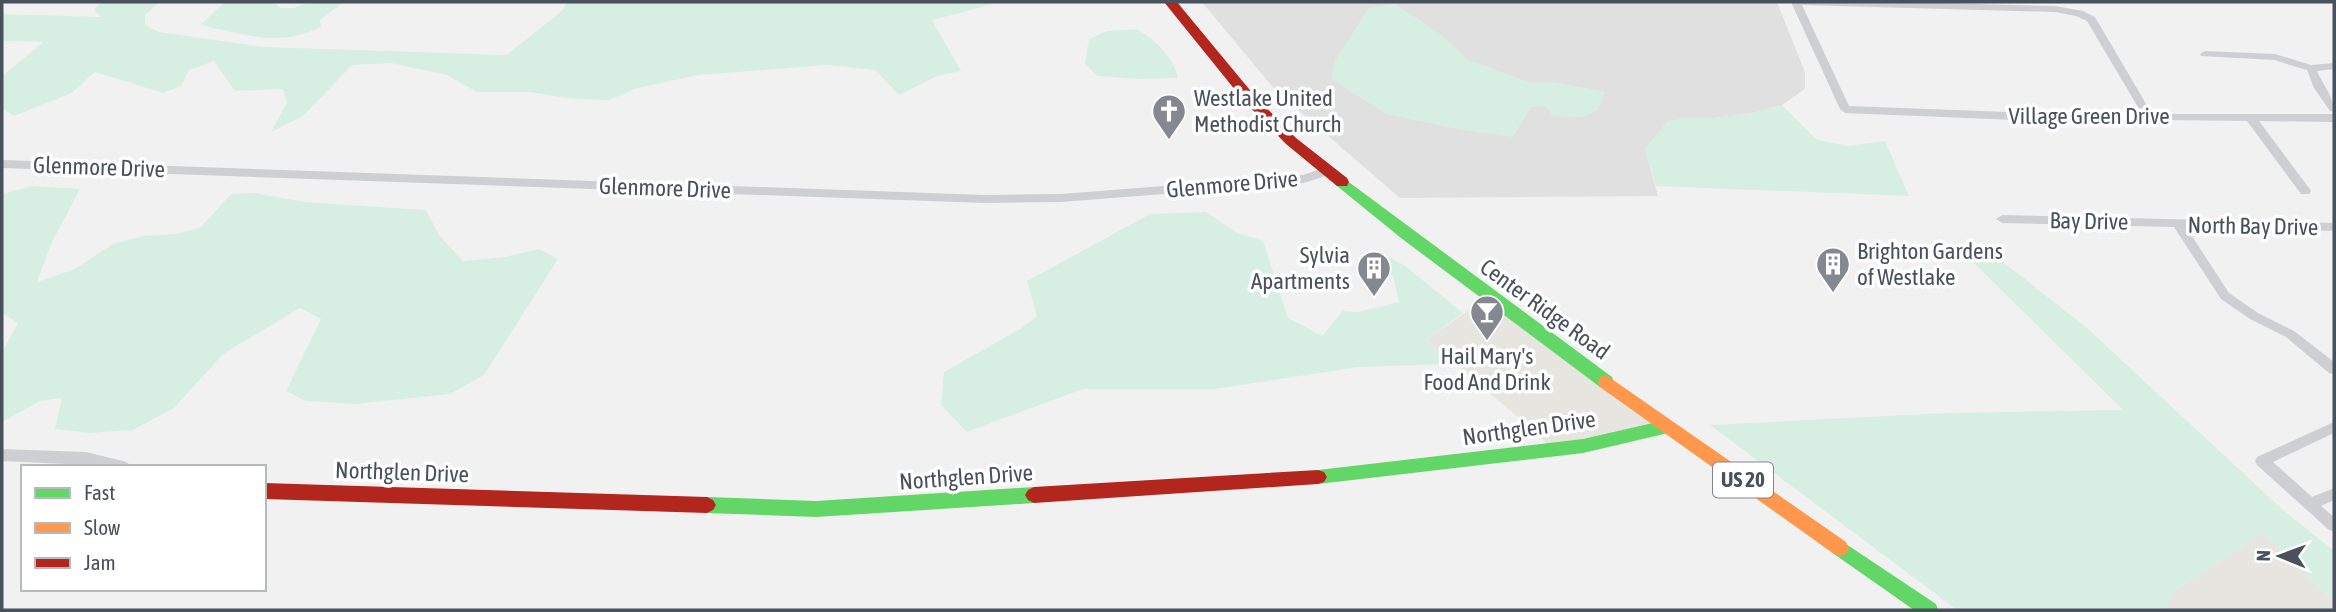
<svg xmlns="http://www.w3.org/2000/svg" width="2336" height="612" font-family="'Asap Condensed',sans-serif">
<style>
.commercial{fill:#e6e5e0}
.education{fill:#e0e0e1}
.green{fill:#d7efe3}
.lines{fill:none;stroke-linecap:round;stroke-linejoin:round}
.street{fill:#cdcfd2;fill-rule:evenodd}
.fast{fill:#63d668;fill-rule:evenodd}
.slow{fill:#ff974d;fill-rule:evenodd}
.jam{fill:#b3261e;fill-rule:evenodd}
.labels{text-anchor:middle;stroke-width:7;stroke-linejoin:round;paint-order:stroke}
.shield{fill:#fff;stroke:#80858e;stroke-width:2}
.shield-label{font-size:21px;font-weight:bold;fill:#49515d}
.poi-label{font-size:23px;fill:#49515d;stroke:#fff;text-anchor:start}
.street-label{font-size:23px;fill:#49515d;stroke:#fff}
</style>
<rect width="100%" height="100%" fill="#f2f1f1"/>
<path class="commercial" d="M1485,299l182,133 -9,5 -98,20 -29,-29 -105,-88z
M2263,533l71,69v8h-169l8,-18z"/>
<path class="education" d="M1202,2h575l28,70v17l-23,16 -29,8 -38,5h-36l-34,31 13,47 -258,2 -124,-107z"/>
<path class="green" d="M101,2h59l-15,13v10l14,7 106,15 241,8 56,-44 5,-9h425l1,2 -61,16 29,51 -24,5 -38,19 -24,-25 -48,-5 -129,10 -61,13 -28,12 -36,-1 -43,-7h-53l-30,-17 -56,-12 -39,2 -49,51 -32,16 16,-29 -4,-14 -48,2 -21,-30 -25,9 -8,16 -18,7 -68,-21 -23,21 -58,23 -12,-8v-32l41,-34 -41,-1v-27l99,3 -7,-7z
M225,2h48l8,6h13l15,-6h35l-24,18 1,7c-43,21 -77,7 -121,-2z
M1395,4l47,31 25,24 61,23h25l52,10 -7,18 -15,7 -30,-1 -7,-10 -15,1 -18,30 -56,-8 -70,-15 -56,-35 3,-17 35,-54z
M1136,29c18,9 39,30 42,49l-42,1 -39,-3 -12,-13 4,-24 18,-8z
M1782,105l35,35 31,6 37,-5 24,55 -253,-10 -11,-37 22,-27 12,-4h36l38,-5z
M32,186l48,3 -28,53 -15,40 38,-13 38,-25 30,-8 32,-2 25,-6 31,-34 23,-1 51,9 121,8 13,25 24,26 42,-4 34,-8 19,10 -74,116 -34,19 -95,10 -49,-3 -20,-10 35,-72 -21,-11 -77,46 -49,54 -41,22 -44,3 -34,-4 7,-31 -22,3 -38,21v-70l16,-29 -16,-10v-119z
M1206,212l30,20 27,9 25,77 34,18 21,-25 15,1 41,-10 -6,-26 -21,-7 12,-14 20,10 59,48 -37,27 28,24 -95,3 -144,22h-132l-116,43 -26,-27 3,-33 78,-44 15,-12 -10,-35 123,-67z
M1984,254h9l94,74 195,181 52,42v51l-71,-69 -90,59 -8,18h-208l-247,-185 235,-12 178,-3 -154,-152z"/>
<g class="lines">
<path class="street" d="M1791,2h112l152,4 28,5 12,6 57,97h182v8l-75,-1 50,67 2,3 -2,3h-8l-54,-73 -81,-1 -49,4 -272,-11 -5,-4zM1802,5l253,7 21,4 11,5 55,93 -25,2 -268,-10z
M2205,51l70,3 36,11 23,-2v6l-17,2c6,14 17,26 17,41l-4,-1 -16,-23 -7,-18 -33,-10 -73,-4 -1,-2z
M2,160l983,35 76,-1 242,-19 24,-8 6,4 -2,3 -27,9 -243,19 -76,1 -983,-35z
M2002,215l332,8v8l-148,-4 43,66 29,20 36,18 40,31v12l-5,-1 -43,-36 -36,-18 -29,-20 -47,-72 -172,-4 -6,-4z
M2334,422v11l-61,29 39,35 22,-9v12l-13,6 13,11v15l-5,-2 -72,-65 -2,-4 2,-4z
M2,449l84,3 37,9 5,2 2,4 -128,-6z"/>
<path class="fast" d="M1342,177l270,200 2,5 -2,5h-12l-199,-149 -64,-52 -2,-4 2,-4z
M1666,420l6,2 2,5 -2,5 -89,21 -265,31 -6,-2 -3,-5 3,-5 6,-2 265,-31z
M1034,487l6,3 3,5 -3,5 -6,3 -218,14 -109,-4 -6,-3 -3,-5 3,-5 6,-3 109,4z
M1840,540l96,64 2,6h-24l-80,-56 -3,-6 3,-6z"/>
<path class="slow" d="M1606,375l240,167 3,6 -3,6 -6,2 -6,-2 -234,-167 -2,-5 2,-5z"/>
<path class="jam" d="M1164,2h13l77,93 42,43 51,40 2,4 -2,4h-10l-51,-42 -42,-43z
M1318,470l6,2 3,5 -3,5 -6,2 -284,19 -6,-3 -3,-5 3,-5 6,-3z
M264,483l443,14 6,3 3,5 -3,5 -6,3 -443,-14z"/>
</g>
<defs>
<g id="church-pin" transform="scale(1.75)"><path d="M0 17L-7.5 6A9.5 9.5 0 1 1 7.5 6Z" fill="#848991" stroke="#fff"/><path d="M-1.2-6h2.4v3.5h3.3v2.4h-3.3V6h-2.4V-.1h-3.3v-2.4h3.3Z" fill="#fff"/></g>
<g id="building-pin" transform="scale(1.75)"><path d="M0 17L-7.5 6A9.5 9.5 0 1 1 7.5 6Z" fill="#848991" stroke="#fff"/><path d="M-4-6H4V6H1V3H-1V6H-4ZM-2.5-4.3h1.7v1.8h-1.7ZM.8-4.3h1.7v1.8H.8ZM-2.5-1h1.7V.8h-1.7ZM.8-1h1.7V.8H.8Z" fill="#fff"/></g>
<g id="bar-pin" transform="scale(1.75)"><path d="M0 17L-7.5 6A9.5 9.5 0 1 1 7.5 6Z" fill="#848991" stroke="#fff"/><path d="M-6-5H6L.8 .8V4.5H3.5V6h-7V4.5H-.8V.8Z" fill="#fff"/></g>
</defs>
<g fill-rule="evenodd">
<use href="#church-pin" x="1169" y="111"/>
<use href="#building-pin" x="1833" y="264"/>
<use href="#building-pin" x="1374" y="268"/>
<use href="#bar-pin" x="1487" y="312"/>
</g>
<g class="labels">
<rect class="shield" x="1713" y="462.5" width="60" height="35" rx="5"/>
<g class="shield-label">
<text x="1743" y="487">US 20</text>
</g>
<g class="poi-label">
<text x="1194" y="106">Westlake United<tspan x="1194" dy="26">Methodist Church</tspan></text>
<text x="1857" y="259">Brighton Gardens<tspan x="1857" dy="26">of Westlake</tspan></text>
<text x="1350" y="263" text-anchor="end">Sylvia<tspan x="1350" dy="26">Apartments</tspan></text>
<text x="1487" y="364" text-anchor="middle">Hail Mary's<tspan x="1487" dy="26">Food And Drink</tspan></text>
</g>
<g class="street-label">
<text x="2089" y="124">Village Green Drive</text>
<text transform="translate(99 167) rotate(2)" y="8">Glenmore Drive</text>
<text transform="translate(1232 184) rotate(-5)" y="8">Glenmore Drive</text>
<text transform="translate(665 188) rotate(2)" y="8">Glenmore Drive</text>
<text transform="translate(2089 221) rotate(1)" y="8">Bay Drive</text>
<text transform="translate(2253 226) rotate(1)" y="8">North Bay Drive</text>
<text transform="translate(1545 309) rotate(36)" y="8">Center Ridge Road</text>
<text transform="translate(1529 428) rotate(-8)" y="8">Northglen Drive</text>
<text transform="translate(402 472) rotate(2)" y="8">Northglen Drive</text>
<text transform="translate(966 477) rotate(-4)" y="8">Northglen Drive</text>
</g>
</g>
<rect width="2336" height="612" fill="none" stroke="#49515d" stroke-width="7"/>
<rect x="21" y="465" width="245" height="126" fill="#ffffff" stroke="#b6b9be" stroke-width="2"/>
<rect x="35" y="488" width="35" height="10" fill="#63d668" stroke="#b6b9be" stroke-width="2"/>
<text x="84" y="500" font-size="21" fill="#49515d">Fast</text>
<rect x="35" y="523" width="35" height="10" fill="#ff974d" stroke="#b6b9be" stroke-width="2"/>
<text x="84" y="535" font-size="21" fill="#49515d">Slow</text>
<rect x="35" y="558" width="35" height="10" fill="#b3261e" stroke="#b6b9be" stroke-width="2"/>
<text x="84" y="570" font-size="21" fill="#49515d">Jam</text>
<g transform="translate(2280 556) rotate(271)" stroke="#ffffff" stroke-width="5" paint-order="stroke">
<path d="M0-5L12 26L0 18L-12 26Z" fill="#49515d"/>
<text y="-10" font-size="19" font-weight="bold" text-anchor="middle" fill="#49515d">N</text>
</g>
</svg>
